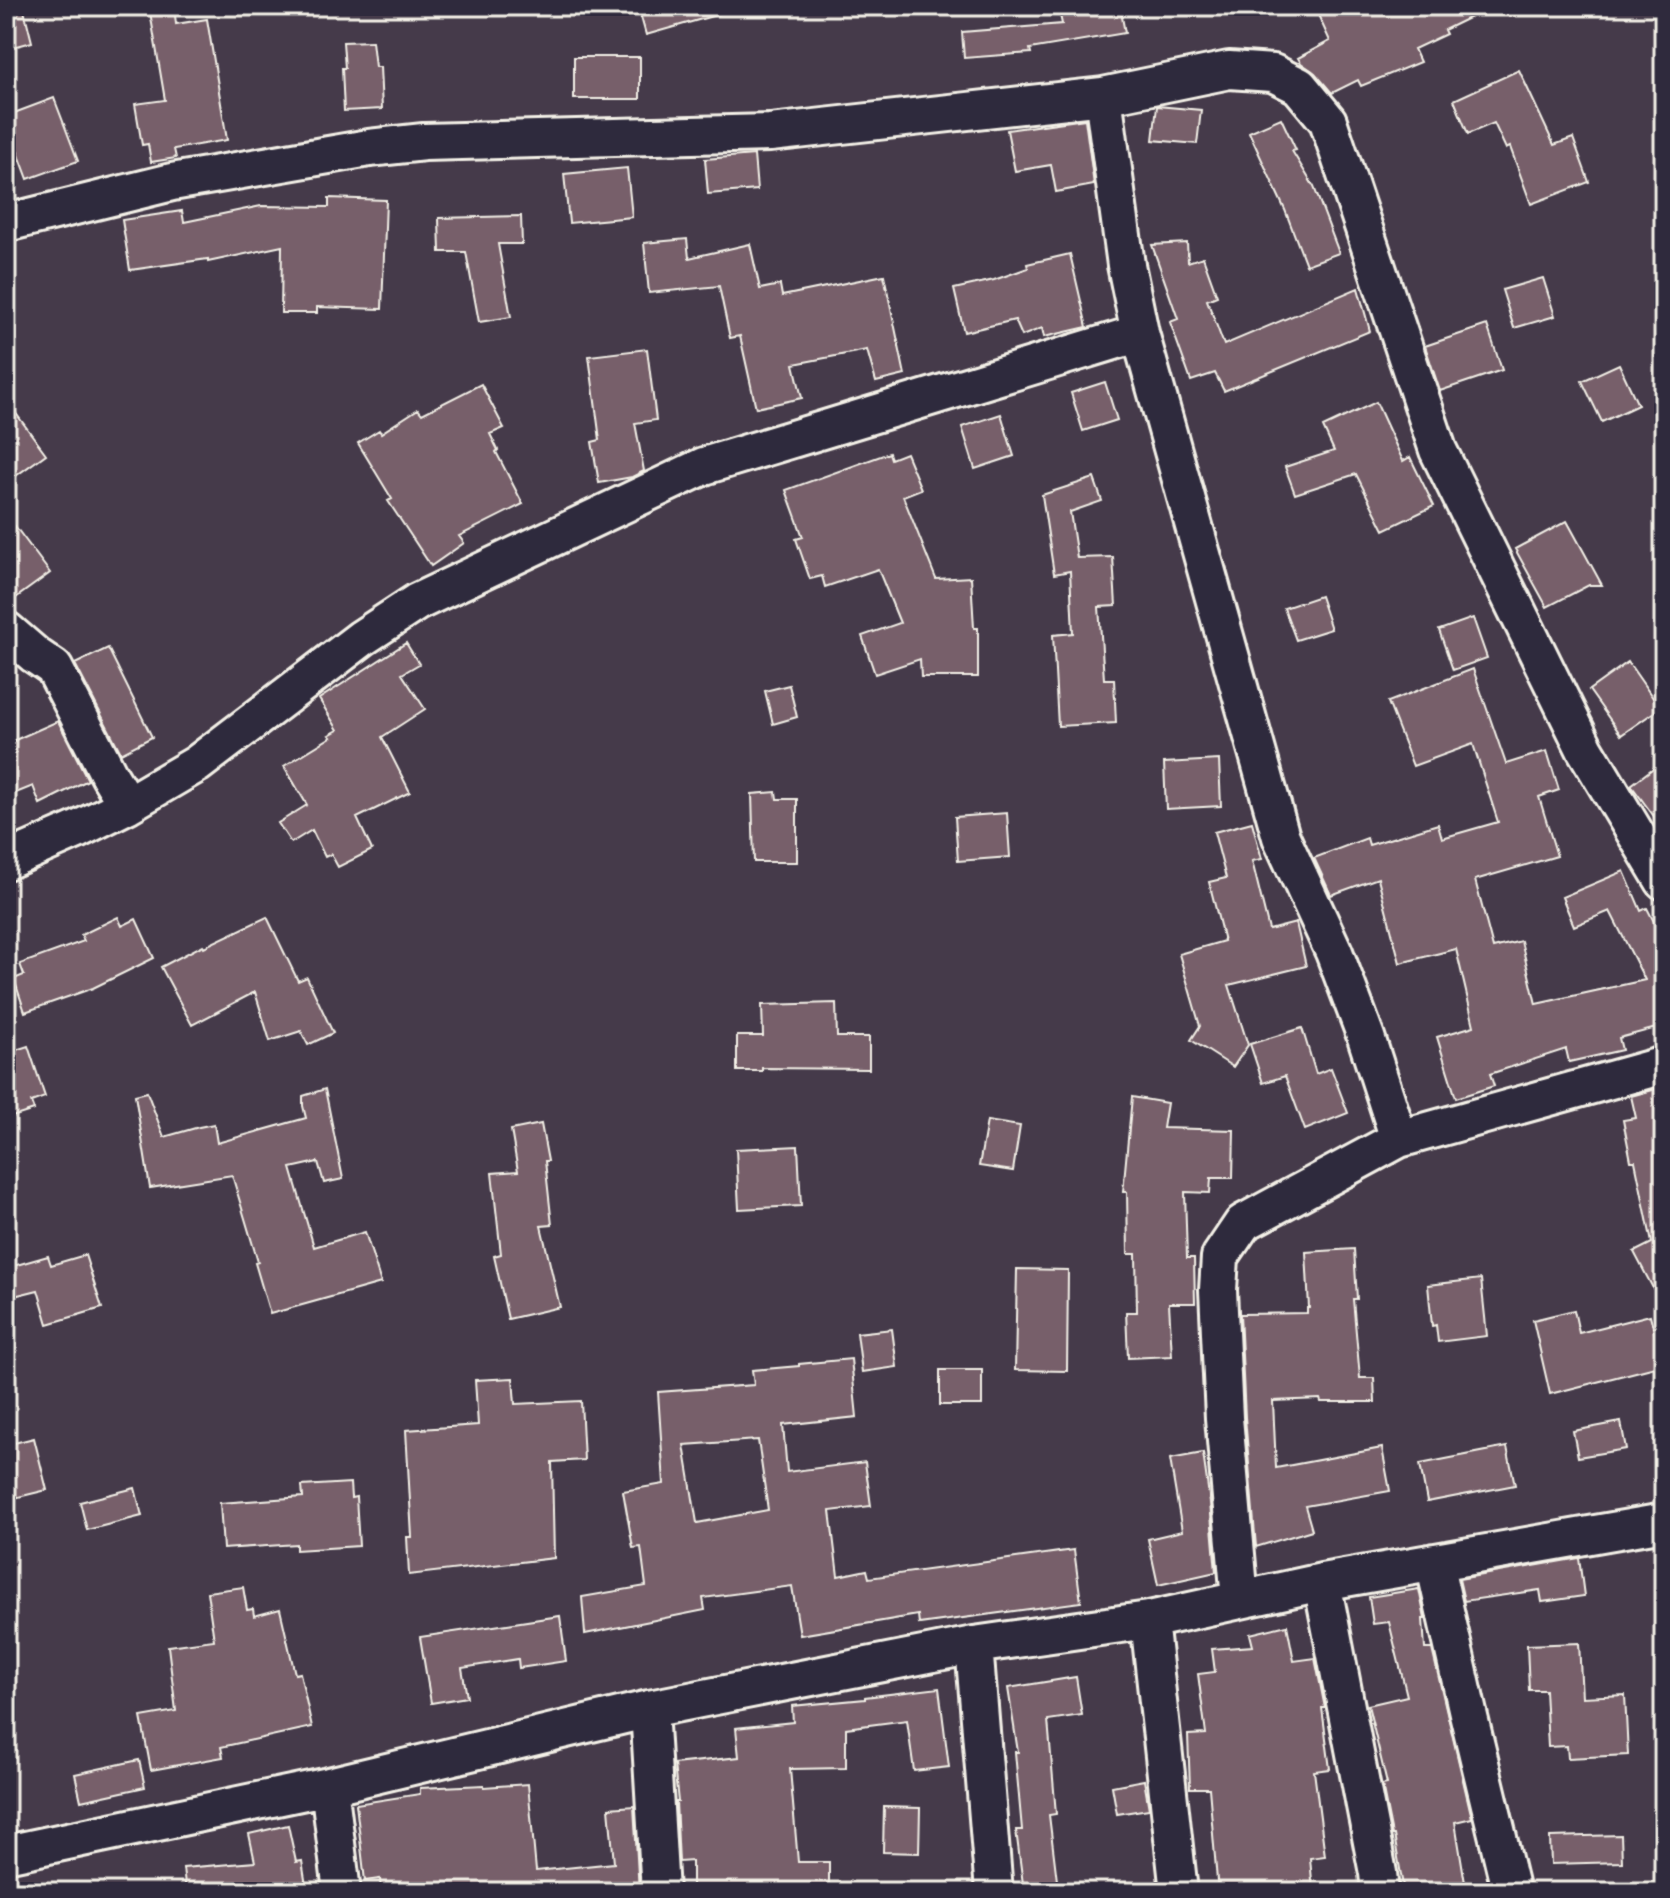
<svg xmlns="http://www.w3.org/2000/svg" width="1670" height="1898" font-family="'Indie Flower',sans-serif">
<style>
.building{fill:#775f6a;stroke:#f4f1e8;stroke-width:2;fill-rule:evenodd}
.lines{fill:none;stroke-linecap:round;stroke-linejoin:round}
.street-casing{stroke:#f4f1e8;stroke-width:42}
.street{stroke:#2f2a3d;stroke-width:36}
</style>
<rect width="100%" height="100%" fill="#453a4a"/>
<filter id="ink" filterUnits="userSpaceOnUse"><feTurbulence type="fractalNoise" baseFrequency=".0125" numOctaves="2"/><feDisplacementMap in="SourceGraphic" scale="16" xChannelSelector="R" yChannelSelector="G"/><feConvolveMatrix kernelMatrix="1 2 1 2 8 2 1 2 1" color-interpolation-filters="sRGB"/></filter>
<g filter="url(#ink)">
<path class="building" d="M6,6h17l9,36 -26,7z
M149,6h25l2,18 31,-5 20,121 -53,9 2,9 -25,4 -3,-18 -6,1 -7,-41 30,-4z
M638,6h84l1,7 -77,22z
M1058,6h62l5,27 -95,16 1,4 -67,5 -2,-26 100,-8z
M1314,6h179l-49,24 2,4 -32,15 6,13 -59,24 -3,-6 -26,13 -17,-20 -14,-10 -3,-5 32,-17z
M372,41l3,26h5l2,42 -38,2 -2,-43h3l-2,-26z
M574,57h66v42h-66z
M1519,70l35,75 19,-7 16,44 -58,22 -21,-57 -4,2 -12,-26 -26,11 -14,-34z
M54,98l24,63 -50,18 -22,-59v-4z
M1157,106l44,4 -4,34 -44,-4z
M1281,118l15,32 -4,1 22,36 25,66 -33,12 -21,-55 -36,-78z
M1085,119l9,66 -38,7 -5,-27 -36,6 -8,-41z
M754,155l3,35 -49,4 -3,-35z
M627,168l5,49 -63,6 -5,-49z
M329,198l57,2 -4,109 -65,-2v6h-36l1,-67 -74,16v-3l-78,11 -8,-50 60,-9 2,11 77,-16 68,1z
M521,216l1,28h-24l13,73 -32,5 -13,-70h-26l-1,-34z
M687,239l2,19 61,-14 10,45 20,-4 2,11 102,-21 21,100 -29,7 -9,-32 -73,14 8,34 -46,10 -16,-72 -10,2 -11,-52 -70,7 -5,-50z
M1187,243l1,19 15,-5 14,39 -10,4 17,45 134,-57 12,43 -146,60 -9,-18 -24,8 -21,-59 8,-3 -26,-74z
M1070,254l17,73 -43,10 -2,-9 -20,8 -7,-16 -51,12 -10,-43 40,-9 34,-12 -1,-4z
M1543,278l12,38 -41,12 -12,-38z
M1487,325l15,45 -62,21 -15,-45z
M647,349l9,71 -21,3 9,48 -12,6 -33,6 -7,-41 8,-2 -11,-84z
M1619,364l19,41 -36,17 -20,-41z
M1105,382l12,38 -34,11 -12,-38z
M481,384l23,44 -14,6 8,16 -2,2 27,52 -64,32 5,7 -33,23 -43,-65 4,-2 -34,-56 21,-13 2,3 37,-24 4,5z
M6,400l40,54 -40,29z
M1376,402l27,59 7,-4 24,49 -50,24 -28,-56 -61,20 -10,-27 49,-16 -11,-24z
M1001,414l13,42 -39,13 -13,-42z
M889,453l2,6 15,-6 15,36 -18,7 33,83 35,-2 3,51h4v49h-57l-1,-18 -45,15 -13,-38 38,-13 -22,-54 -53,18 -3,-11 -12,3 -14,-40 7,-2 -17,-47z
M1094,478l8,23 -32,11 7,46 36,-1 3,49 -17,1 5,72h10l2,44 -58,3 -5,-91 20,-2 -3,-62 -16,3 -12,-79z
M6,514l44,59 -44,32z
M1567,521l35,64h-13l-42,22 -32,-58z
M1320,596l11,33 -35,11 -12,-32z
M1473,618l14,40 -34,12 -14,-40z
M406,643l13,21 -17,10 23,35 -43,28 28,55 -53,26 15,32 -34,17 -7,-13 -6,3 -13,-27 -21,13 -13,-20 29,-18 -23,-39 47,-29 -2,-2 9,-5 -19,-31z
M108,648l44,89 -31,16 -46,-89z
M1628,662l32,46 -39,27 -32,-45z
M1473,669l33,95 41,-13 12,39 -20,7 18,59 -82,24 18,68 28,-7 15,63 109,-24 -35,-69 -36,15 -12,-29 62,-26 17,40 6,-3 17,33v85l-45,12 3,12 -53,12 -3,-13 -76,25 4,12 -38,12 -19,-61 37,-11 -18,-77 -56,14 -22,-85 -47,17 -17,-37 53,-20 2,7 69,-21 4,14 56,-16 -25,-78 -60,22 -25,-64z
M789,685l8,32 -24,7 -8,-33z
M58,721l30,59 -48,24 -7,-18 -27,11v-53z
M1219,760l2,46 -55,3 -2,-46z
M1664,760v70l-33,-45z
M776,792l1,7h20v63h-43l-2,-68z
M1007,813l3,44 -52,4 -3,-44z
M1252,822l10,37 -10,2 17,69 27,-7 10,43 -77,19 19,60 -15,22 -42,-27 9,-14 -21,-72 45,-13 -15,-59 17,-4 -12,-46z
M118,917l4,9 14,-7 18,39 -61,30 -68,24 -11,-33 10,-4 -4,-11 64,-23 -3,-6z
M267,917l31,64 9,-4 26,56 -25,12 -7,-14 -31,10 -15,-49 -63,33 -31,-58 42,-22 1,2z
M836,1003l1,34h32v32l-107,-1v3h-25v-35h26l-1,-31z
M1302,1028l14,46 15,-6 17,45 -43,17 -20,-54 -22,7 -13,-39z
M6,1041h3l4,10 15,-5 17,51 -14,5 3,8 -28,9z
M1660,1088l4,18v203l-30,-57 18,-9 -17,-82h-4l-8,-41 13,-2 -5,-22z
M325,1089l18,90 -19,4 -6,-21 -27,6 23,79 51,-15 16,51 -111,31 -15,-51 3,-1 -26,-87 -82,13 -15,-93 12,-3 17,45 35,-10 15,-3 3,19 89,-25 -3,-12v-10z
M1132,1097l35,6 -4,25 71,2 -1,48h-22l-1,15 -25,-1 2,66h7l1,45h-26l3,53 -44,2 -2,-46h11l-1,-58h-8l-1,-62h-4z
M987,1121l33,5 -7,45 -34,-5z
M541,1124l7,37h-3l7,64 -11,1 19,81 -52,12 -14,-63 7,-2 -9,-81 26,-2 -7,-41z
M798,1146l3,60 -62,3 -3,-60z
M1354,1249l3,50h-4l7,79h14l1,24h-54l-1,-3 -47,2 3,67 106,-20 8,43 -85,15 7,24 -56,17 -11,-130 -5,-103 67,-1v-5h2l-3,-56z
M85,1255l17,53 -54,16 -10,-34 -32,8v-30l42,-12 3,9z
M1017,1269l51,1 -1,101 -52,-1z
M1481,1279l6,57 -49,6 -2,-17 -4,1 -4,-41z
M1574,1310l5,23 71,-18 13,50 -113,29 -17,-74z
M892,1329l5,38 -35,5 -5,-39z
M851,1359l6,58 -74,8 4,47 78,-10 6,44 -41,5 8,65 29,-6 2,8 205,-28 7,52 -162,22 -1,-9 -118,20 -8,-49 -89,12 2,12 -120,24 -3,-37 64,-11 -5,-39 -8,1 -10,-57 41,-7 -6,-92 96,-7 -2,-15 47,-4v-2zM758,1440l10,70 -71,13 -13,-78z
M940,1370h42v35h-42z
M513,1378l2,26 66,-3 3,59 -32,2 2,96 -145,17 -2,-38h5l-6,-107 72,-5 -3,-45z
M1621,1422l5,27 -48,8 -5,-26z
M34,1438l13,52 -41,10v-55z
M1507,1447l8,38 -88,17 -7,-38z
M1203,1453l7,50 6,69 -58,13 -10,-46 34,-8 -12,-72z
M350,1483l1,15 5,-1 3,49 -63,4v-6l-73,5 -3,-46 83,-6 -1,-11z
M135,1488l7,28 -55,14 -7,-28z
M1579,1558l5,38 -42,6 -2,-12 -76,11 -5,-22z
M243,1587l4,23 6,-1 1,7 26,-7 15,65 5,-1 12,54 -91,20 2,10 -72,13 -10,-53 35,-6 -8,-65 46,-6 -7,-48z
M1419,1589l6,30h-2l2,30h7l40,169 -17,4 11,67 -19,3h-43l-10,-57h-2l-10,-50 5,-1 -19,-79 39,-9 -18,-74 -16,2 -4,-27z
M560,1616l6,45 -47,7 -1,-9 -56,9 5,29 -36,6 -11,-66z
M1287,1625l7,36 21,-3 10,50h-3l8,61 -16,2 11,85 -15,2 3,34h-95l-9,-104h-19l-2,-53 18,-1 -8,-60 17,-2 -3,-23 41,-3 -3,-12z
M1579,1643l3,54 43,-2 3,60 -60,3 -1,-12 -19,1 -3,-57h-16l-2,-45z
M1076,1677l6,38 -34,5 8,94 -7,1 9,74 -34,3 -8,-62h6l-7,-78h3l-10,-64z
M939,1688l10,79 -35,4 -7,-51 -61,8v40l-56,1 8,93h31v30h-137v-31l-13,1 -3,-60h2l-4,-38 65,-7 -3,-29 57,-6 -1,-16 73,-7v-2z
M139,1760l6,27 -64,14 -6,-27z
M1144,1780l5,29 -32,5 -5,-28z
M528,1784l8,87 78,-8 -5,-55 25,-2 5,86h-258l-1,-13 -15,2 -9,-77 64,-10v-6l64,-3v2z
M884,1807l36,1 -1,45 -36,-1z
M288,1825l8,37 6,-1 5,31h-121l-3,-24 72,-6 -6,-28z
M1621,1835l1,27 -71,2 -1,-27z"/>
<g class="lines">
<g class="street-casing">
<path id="street" d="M1103,96l23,169 14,68 141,504 53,115 32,85 33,102
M6,223l166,-41 197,-34 55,-6 346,-9 333,-37 126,-26 44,3 26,13 29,35 110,329 147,299 79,132
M6,630l29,25 19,13 55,107 18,30
M6,861l71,-31 50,-25 70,-41 165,-126 55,-36 287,-136 436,-133
M1434,1562l34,151 43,179
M1322,1582l56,291 2,19
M1240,1600l-16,-182 -6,-128 2,-33 23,-34 156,-84 265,-74
M1149,1620l30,272
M974,1645l20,247
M649,1709l11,183
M329,1786l13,106
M6,1854l323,-68 320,-77 325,-64 175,-25 173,-38 342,-60"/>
</g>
<use href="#street" class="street"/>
</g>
</g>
<rect width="1670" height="1898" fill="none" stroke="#2f2a3d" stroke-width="32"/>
<rect x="16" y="16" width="1638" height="1866" fill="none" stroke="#f4f1e8" stroke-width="3" filter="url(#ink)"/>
</svg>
